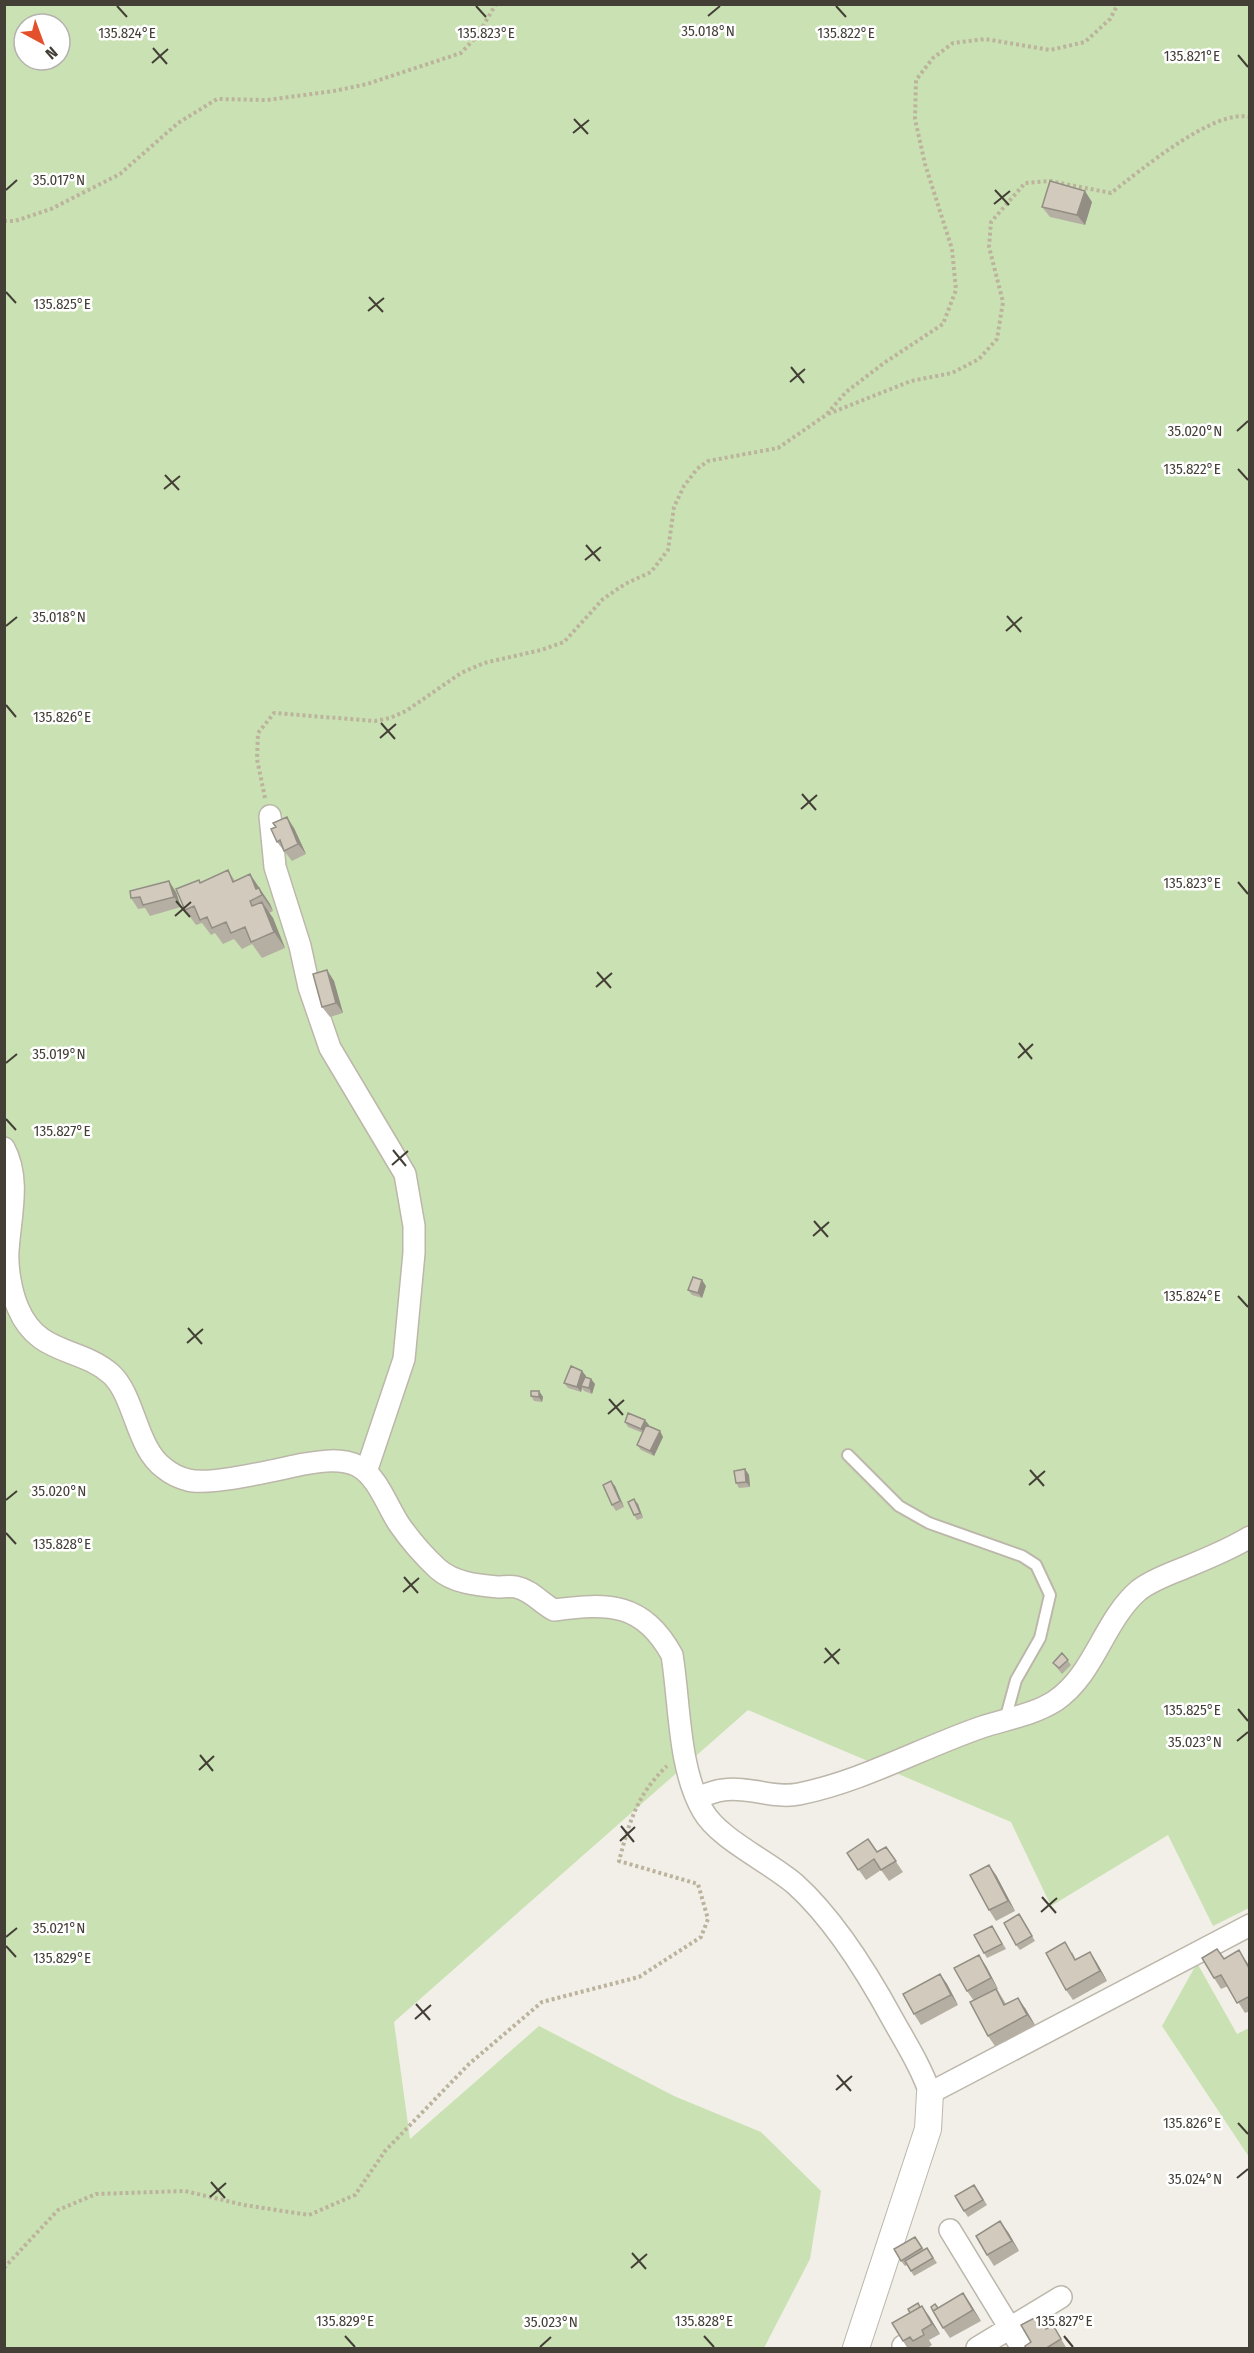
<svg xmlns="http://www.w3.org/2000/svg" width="1254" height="2353" font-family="'Fira Sans Condensed',sans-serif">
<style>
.green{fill:#cae2b3;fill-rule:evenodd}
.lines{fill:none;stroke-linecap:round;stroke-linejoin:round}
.service-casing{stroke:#bcb7aa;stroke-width:14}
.minor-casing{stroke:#bcb7aa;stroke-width:24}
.tertiary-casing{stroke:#bcb7aa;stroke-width:28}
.path{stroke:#bcb39d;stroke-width:4;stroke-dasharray:3 3;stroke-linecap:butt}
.service{stroke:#fff;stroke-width:10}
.minor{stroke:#fff;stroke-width:21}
.tertiary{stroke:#fff;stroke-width:26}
.wall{fill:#b5afa3}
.shaded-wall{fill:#938e84}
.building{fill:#d2cbbd;stroke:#938e84;stroke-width:1.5}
.ticks{fill:none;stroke:#443f36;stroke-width:2}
.ticks-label{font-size:15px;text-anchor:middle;fill:#443f36;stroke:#fff;stroke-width:5;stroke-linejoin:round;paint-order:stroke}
</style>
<rect width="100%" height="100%" fill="#f1efe7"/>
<path class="green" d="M5,5h1244v1903l-36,18 -45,-91 -117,71 -40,-84 -263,-112 -354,312 16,117 129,-113 135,70 87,36 60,59 -11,68 -46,89h-759zM24,24h36v36h-36z
M1197,1963l40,71 12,-6v129l-87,-131z"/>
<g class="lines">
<g class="service-casing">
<path id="service" d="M848,1455l51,51 30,17 93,33 14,9 14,30 -10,43 -24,42 -11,40"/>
</g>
<g class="minor-casing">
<path id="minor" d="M270,816l5,51 25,79 9,41 21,61 75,126 9,52v27l-10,106 -38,113
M4,1148c17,31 6,69 4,103 -1,17 3,41 10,57 20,48 61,38 93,66 24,22 25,74 53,94 6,5 16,10 24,12 23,6 90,-11 116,-16 18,-3 37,-6 54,2 20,11 29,40 41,58 11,16 25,32 39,45 16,14 39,16 60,18 5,0 12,-1 18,0 15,3 25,16 38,23 55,-7 89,-8 118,45 8,49 6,113 31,156 16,28 65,50 92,73 40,36 73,90 98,136 14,25 28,47 37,73l320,-168
M697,1798c8,-3 17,-7 26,-8 25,-4 51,9 76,4 64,-13 122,-46 183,-67 24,-8 51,-12 73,-26 40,-27 48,-80 84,-111 13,-10 30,-16 45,-22 22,-9 45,-18 66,-31
M950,2230l72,118
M903,2346l1,2
M977,2348l84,-51"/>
</g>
<g class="tertiary-casing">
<path id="tertiary" d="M856,2348l72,-219 2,-36"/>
</g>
<path class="path" d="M4,221h11l36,-12 69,-35 58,-51 39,-24 50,1 67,-9 33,-7 94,-31 16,-17 19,-32
M828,414l83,-33 41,-8 27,-14 18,-20 6,-37 -14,-55 2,-25 34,-39 25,-2 61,12c29,-22 103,-85 139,-76
M265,798l-8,-39 1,-26 16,-20 101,8 15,-3 16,-7 55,-38 23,-10 57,-13 23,-8 39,-43 22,-15 26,-12 17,-22 6,-43 10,-21 13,-17 11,-8 70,-13 48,-33 20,-23 38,-29 59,-39 13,-34 -4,-41 -27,-85 -10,-45 1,-39 17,-22 20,-15 32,-4 65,11 35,-8 25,-23 8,-15
M4,2268l54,-58 38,-16 89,-3 59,14 65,10 46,-20 30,-44 84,-87 73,-62 97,-25 62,-40 7,-18 -10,-35 -79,-23c10,-38 18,-67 48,-95"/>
<use href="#service" class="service"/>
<use href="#minor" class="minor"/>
<use href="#tertiary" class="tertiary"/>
</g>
<path class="wall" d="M1092,202l-7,23 -35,-8 -8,-10z
M276,827l18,1 12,26 -14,7 -15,-19z
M228,870l7,11 15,-7 20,30 3,7 -4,2 4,5 12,30 -23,10 -10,-14 -10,5 -8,-10 -11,5 -8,-11 -4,2 -9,-12 -6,2 -11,-15 14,-30 2,3z
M176,892l5,15 -31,9 -5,-8 -7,1 -7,-11z
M327,970l7,11 9,32 -13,4 -8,-10z
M706,1286l-4,12 -10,-3 -4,-5z
M582,1371l4,5 -1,1 6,2 4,5 -3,10 -8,-3 -2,-3 -1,4 -13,-4 -4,-5z
M539,1391l4,6 -1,5 -8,-1 -3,-5z
M625,1422l24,3 -1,1 12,5 3,6 -9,19 -13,-6 -4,-5 6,-12 -15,-6z
M745,1469l4,6 1,12 -11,1 -3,-5z
M615,1486l9,21 -8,4 -4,-6z
M638,1504l5,14 -6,2 -3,-5z
M1062,1653l9,12 -9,9 -9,-11z
M886,1847l17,25 -14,9 -8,-11 -15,10 -19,-27 30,-1z
M996,1875l19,36 -19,10 -7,-11z
M1019,1914l16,27 -15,9 -4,-5z
M992,1926l14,23 -19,9 -3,-5z
M1072,1952l4,8 14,-8 7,11 10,18 -34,19 -7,-10z
M1246,1961l4,6v44l-5,2 -17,-27 -7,3 -7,-11z
M986,1966l12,23h-1l9,15 19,4 10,17 -40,21 -7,-10 -14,-35 -7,-10z
M940,1974l7,10 11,21 -37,20 -7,-11z
M978,2190l9,15 -19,12 -4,-6z
M1008,2232l11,19 -25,15 -7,-11z
M919,2242l5,8 3,-2 10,15 -23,13 -7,-11 -2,1 -4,-5z
M963,2293l18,28 -31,17 -7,-10 -5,-20z
M920,2307l9,9 11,18 -11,6 3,5 -6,4h-8l-1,-2 -2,2h-7l-5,-8z
M1053,2325l14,24h-41l5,-7z"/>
<path class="shaded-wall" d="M1085,191l7,11 -7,23 -8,-10z
M287,817l7,11 12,26 -8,-10z
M250,874l20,30 3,7 -11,-16 -6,-6z
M169,881l7,11 5,15 -7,-10z
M262,902l11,16 12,30 -11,-16z
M327,970l7,11 9,32 -7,-10z
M702,1280l4,6 -4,12 -4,-5z
M582,1371l4,5 -3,10h-2l1,2 -1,4 -4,-5z
M591,1379l4,5 -3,10 -3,-6z
M539,1391l4,6 -1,5 -3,-5z
M645,1420l4,5 -4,9 -4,-5z
M660,1431l3,6 -9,19 -4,-5z
M745,1469l4,6 1,12 -4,-5z
M611,1481l4,5 9,21 -4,-6z
M634,1499l4,5 5,14 -3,-5z
M989,1865l7,10 19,36 -7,-10z
M1239,1950l7,11 4,6v3z
M1090,1952l7,11 10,18 -7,-10z
M979,1955l7,11 12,23 -7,-11z
M940,1974l7,10 11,21 -7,-10z
M1018,1998l7,10 10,17 -8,-10z
M1000,2221l8,11 11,19 -7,-10z
M963,2293l7,10 11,18 -8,-11z
M922,2306l7,10 11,18 -8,-10z"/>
<path class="building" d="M1050,181l35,10 -8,24 -35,-8z
M287,817l11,27 -14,7 -4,-11 -3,2 -6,-13 5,-2 -3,-4z
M228,870l5,12 17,-8 6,15 3,-1 3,7 -12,6 2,5 10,-4 12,30 -23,10 -6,-15 -14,6 -5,-11 -14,6 -5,-11 -7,3 -6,-14 -9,4 -9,-21 23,-9 1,3z
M169,881l5,16 -31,8 -3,-8 -9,1 -1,-7z
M327,970l9,33 -14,4 -9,-33z
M693,1277l9,3 -4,13 -10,-3z
M571,1366l11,5 -5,16 -13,-4z
M585,1377l6,2 -2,9 -8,-2z
M531,1391h8v6l-8,-1z
M628,1413l17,7 -4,9 -16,-7z
M646,1425l14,6 -10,20 -13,-6z
M745,1469l1,13 -10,1 -2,-12z
M611,1481l9,20 -8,4 -9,-20z
M634,1499l6,14 -6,2 -6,-13z
M1062,1653l6,7 -9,8 -6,-5z
M868,1839l9,13 9,-5 10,14 -15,9 -7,-11 -16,11 -11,-17z
M989,1865l19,36 -19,9 -19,-35z
M1019,1914l13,22 -16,9 -12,-22z
M992,1926l10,18 -18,9 -10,-18z
M1065,1942l10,18 15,-8 10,19 -34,19 -20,-37z
M1217,1949l7,10 15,-9 11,20v26l-13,7 -16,-28 -7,3 -12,-20z
M979,1955l12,23 -24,13 -13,-23z
M940,1974l11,21 -37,19 -11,-20z
M996,1989l8,16 14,-7 9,17 -39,21 -18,-34z
M974,2185l9,15 -19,11 -9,-15z
M1000,2221l12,20 -25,14 -11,-19z
M915,2237l7,11 -21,13 -7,-12z
M927,2248l6,10 -22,13 -6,-10z
M963,2293l10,17 -30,18 -10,-17z
M918,2303l2,4 -10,6 -2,-4z
M935,2304l3,4 -5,3 -2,-4z
M922,2306l10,18 -10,6 2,5 -11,6 -3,-4 -7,4 -11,-18z
M1038,2316l8,13 7,-4 8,14 -16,10h-19l-1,-3 6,-4 -10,-17z"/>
<path class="ticks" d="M117,6l10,11M476,6l10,11M836,6l10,11M708,16l12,-10M153,48l14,16M1238,55l10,12M152,63l16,-14M574,119l14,15M573,133l16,-13M6,190l11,-10M995,190l14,15M994,204l16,-13M6,292l10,11M369,297l14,15M368,311l16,-13M791,367l13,16M790,382l15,-13M1237,431l11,-10M1238,469l10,11M165,475l14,15M164,489l16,-13M586,545l14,16M585,560l16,-13M1007,616l14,16M6,626l11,-9M1006,631l16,-14M6,705l10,12M381,723l14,16M380,738l16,-14M802,794l14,16M801,809l16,-14M1238,882l10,12M176,901l14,16M175,916l16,-14M597,972l14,16M596,987l16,-14M1019,1043l13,16M1018,1058l15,-14M6,1063l11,-9M6,1119l10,11M393,1150l13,16M392,1165l16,-14M814,1221l14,16M813,1236l16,-14M1238,1296l10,11M188,1328l14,16M187,1343l16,-14M609,1399l14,16M608,1414l16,-14M1030,1470l14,16M1029,1485l16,-14M6,1500l11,-9M6,1533l10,11M404,1577l14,16M403,1592l16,-14M825,1648l14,16M824,1663l16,-14M1238,1709l10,12M1237,1741l11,-9M200,1755l13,16M199,1770l15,-14M621,1826l13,16M620,1841l15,-14M1042,1897l14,16M1041,1912l16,-14M6,1937l11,-9M6,1946l10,11M416,2004l14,16M415,2019l16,-14M837,2075l14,16M836,2090l16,-14M1238,2123l10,11M1237,2178l11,-9M211,2182l14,16M210,2197l16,-14M632,2253l14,16M631,2268l16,-14M345,2336l10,11M704,2336l10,11M1064,2336l9,11M540,2347l11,-10"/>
<g class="ticks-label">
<text x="708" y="36">35.018°N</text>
<text x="846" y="38">135.822°E</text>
<text x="127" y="38">135.824°E</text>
<text x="486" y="38">135.823°E</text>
<text x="1192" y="61">135.821°E</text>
<text x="59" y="185">35.017°N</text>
<text x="62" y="309">135.825°E</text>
<text x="1195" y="436">35.020°N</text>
<text x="1192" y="474">135.822°E</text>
<text x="59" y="622">35.018°N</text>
<text x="62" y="722">135.826°E</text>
<text x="1192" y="888">135.823°E</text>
<text x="59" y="1059">35.019°N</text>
<text x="62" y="1136">135.827°E</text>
<text x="1192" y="1301">135.824°E</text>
<text x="59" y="1496">35.020°N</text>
<text x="62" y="1549">135.828°E</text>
<text x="1192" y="1715">135.825°E</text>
<text x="1195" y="1747">35.023°N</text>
<text x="59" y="1933">35.021°N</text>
<text x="62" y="1963">135.829°E</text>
<text x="1192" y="2128">135.826°E</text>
<text x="1195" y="2184">35.024°N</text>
<text x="345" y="2326">135.829°E</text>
<text x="704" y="2326">135.828°E</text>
<text x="1064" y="2326">135.827°E</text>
<text x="551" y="2327">35.023°N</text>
</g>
<rect width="1254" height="2353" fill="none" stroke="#443f36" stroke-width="12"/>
<g transform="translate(42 42) rotate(139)"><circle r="28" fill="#ffffff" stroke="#b4b2af" stroke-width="1.5"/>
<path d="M0-4.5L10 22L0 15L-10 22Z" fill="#e4502b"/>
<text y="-9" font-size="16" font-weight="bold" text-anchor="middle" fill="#443f36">N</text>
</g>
</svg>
